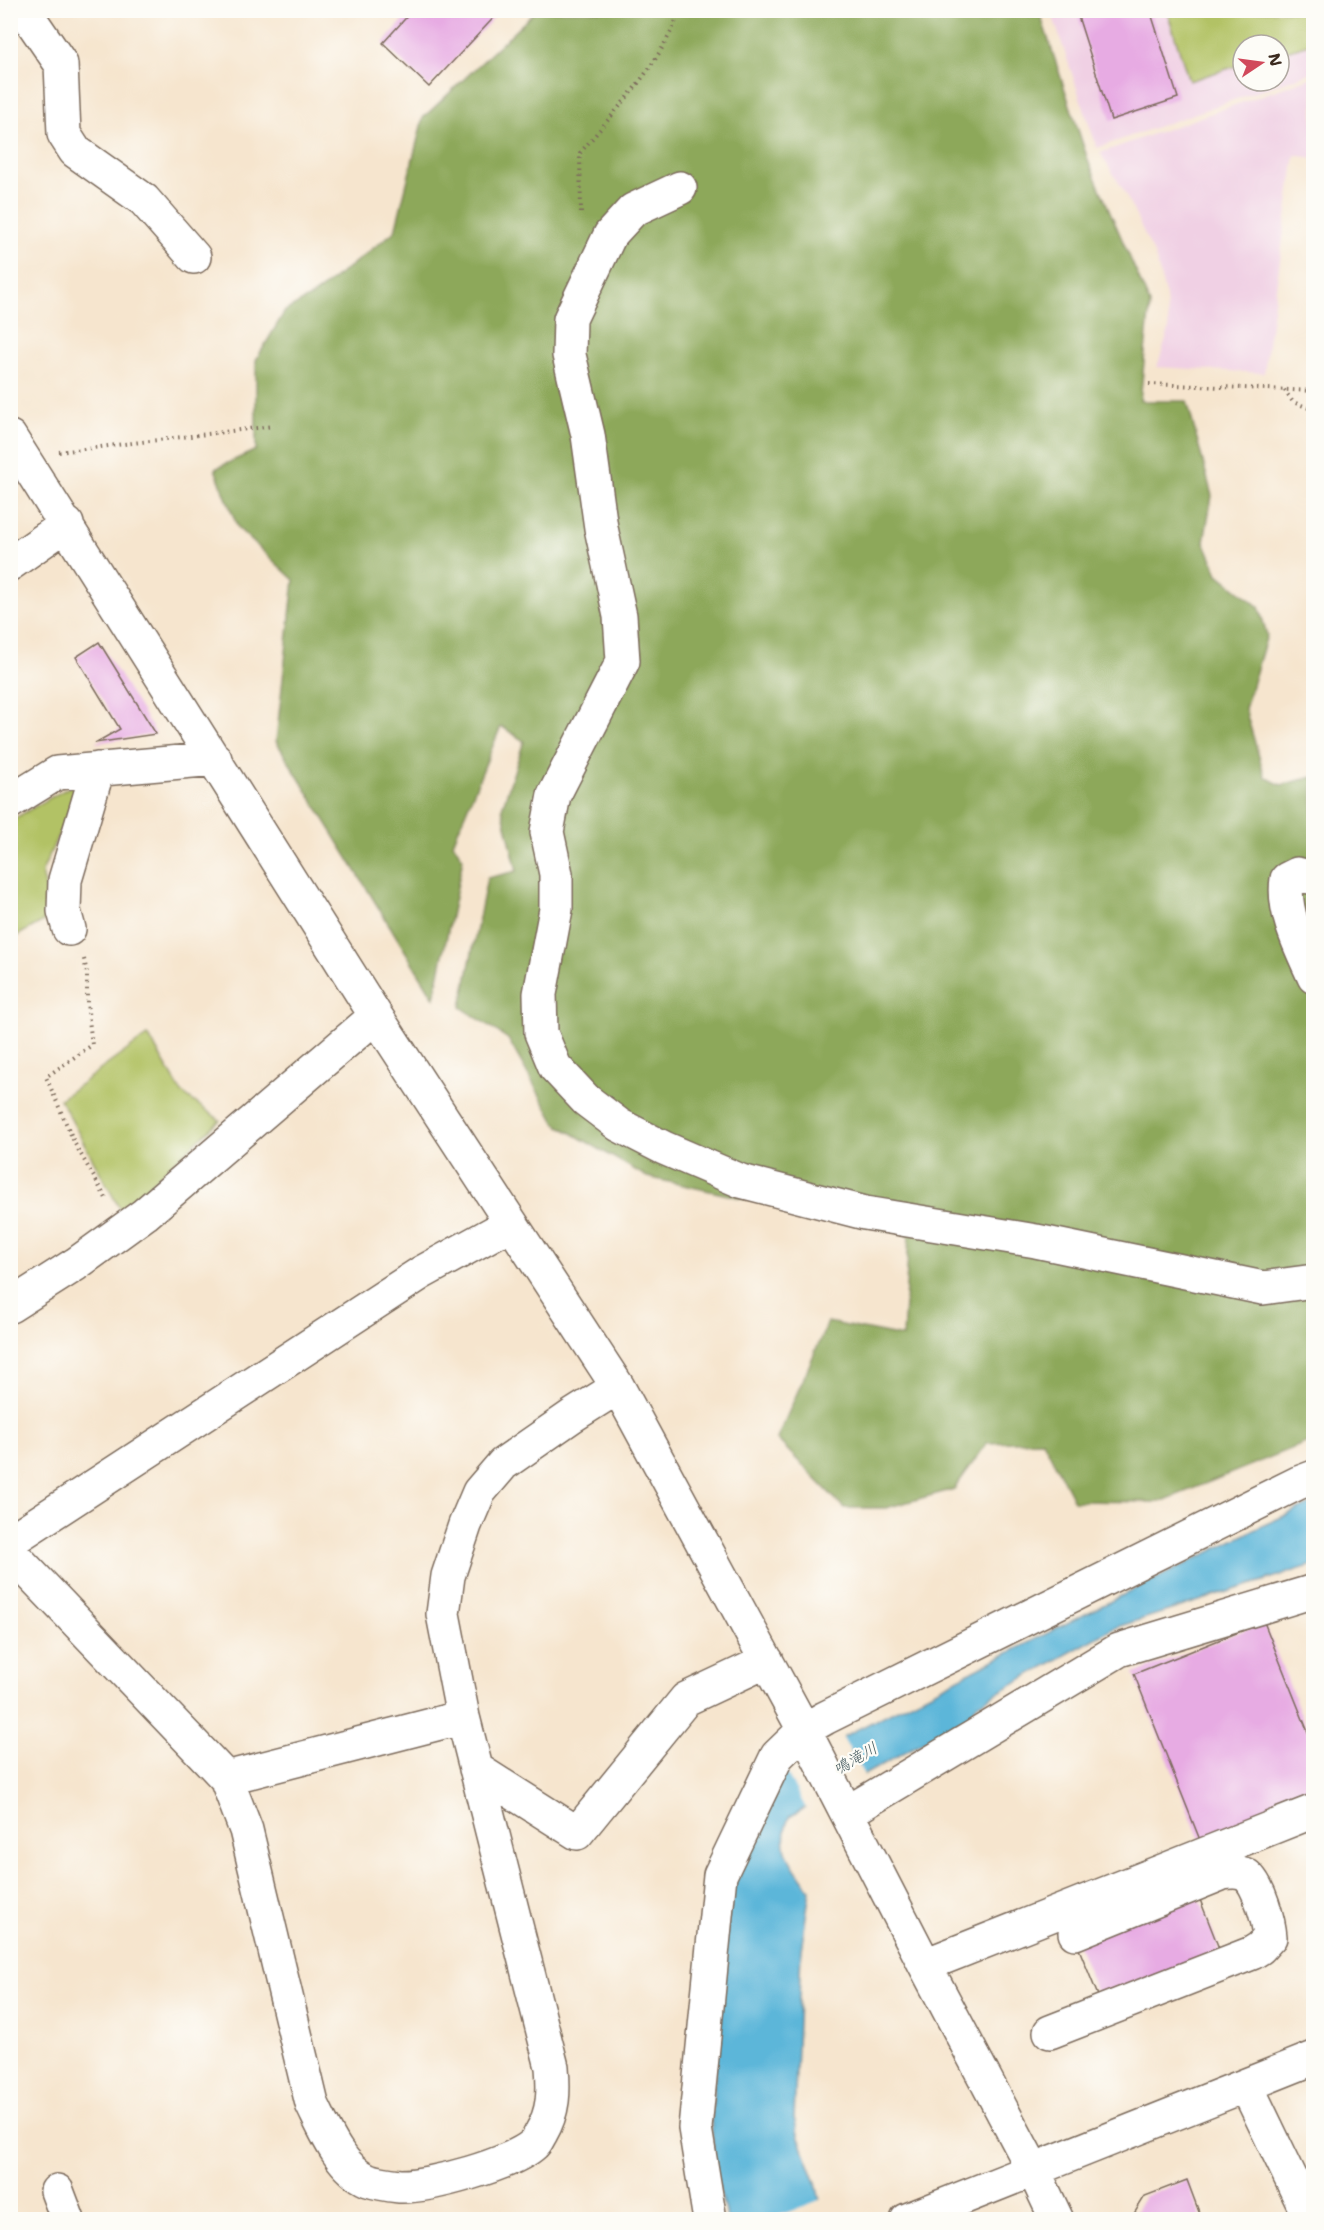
<svg xmlns="http://www.w3.org/2000/svg" width="1324" height="2230" font-family="'Shantell Sans','Klee One',sans-serif">
<style>
.built{fill:#f0d0e4;fill-rule:evenodd}
.green{fill:#b2c265;stroke:#767642;stroke-width:1.5}
.forest{fill:#8da85a;stroke:#64693c;stroke-width:1.5}
.water{fill:#5cb6d9;stroke:#4c707c;stroke-width:1.5}
.pier{fill:#f6e5ce}
.building{fill:#e7abe3}
.lines{fill:none;stroke-linecap:round;stroke-linejoin:round}
.minor-casing{stroke:#7c6b5c;stroke-width:36}
.path{stroke:#7c6b5c;stroke-width:4;stroke-dasharray:1.5 4.5;stroke-linecap:butt}
.minor{stroke:#fff;stroke-width:33}
.labels{text-anchor:middle;stroke-width:4.5;stroke-linejoin:round;paint-order:stroke}
.water-label{font-size:16px;font-style:italic;fill:#475b5f;stroke:#fdfcf7}
</style>
<rect width="100%" height="100%" fill="#fdfcf7"/>
<filter id="ink" filterUnits="userSpaceOnUse"><feTurbulence type="fractalNoise" baseFrequency=".0167" numOctaves="2"/><feDisplacementMap in="SourceGraphic" scale="12" xChannelSelector="R" yChannelSelector="G"/><feConvolveMatrix kernelMatrix="1 2 1 2 8 2 1 2 1" color-interpolation-filters="sRGB"/></filter>
<filter id="wash" filterUnits="userSpaceOnUse"><feTurbulence type="fractalNoise" baseFrequency=".008" numOctaves="4" result="noise"/><feDisplacementMap in="SourceGraphic" scale="24" xChannelSelector="R" yChannelSelector="G"/><feGaussianBlur stdDeviation="1.35" result="paint"/><feColorMatrix in="noise" values="0 0 0 0 0 0 0 0 0 0 0 0 0 0 0 0 0 1.4 0 .05"/><feComposite in="paint" operator="in"/></filter>
<g filter="url(#wash)">
<rect width="100%" height="100%" fill="#f6e5ce"/>
<path class="built" d="M1051,11h262v61l-216,76zM1243,45h36v36h-36z
M1313,77v81l-18,-3 -31,218 -107,-6 12,-37 -3,-33 -11,-41 -31,-65 -24,-38z"/>
<path class="green" d="M1167,11h146v32l-34,10v-8h-36v19l-54,17z
M83,779l-41,93 10,44 -37,21 -5,-1v-115z
M148,1035l34,58 38,27 -99,91 -61,-112z"/>
<path class="forest" d="M536,11h503l50,152 61,141 -10,97h47l25,95 -8,45 14,33 41,33 8,28 -22,74 20,68 16,8 32,-8v663l-153,62 -86,-1 -31,-60 -56,2 -33,46 -68,19h-42l-67,-69 51,-117 75,15 6,-102 -262,-58 -91,-53 -48,-85 -47,-32 26,-129 30,-7 -15,-63 22,-67 -23,-15 -48,117 10,16 -29,139 -158,-257 18,-161 -56,-52 -23,-59 41,-19v-90l29,-49 27,-15 83,-65 28,-113z"/>
<path class="water" d="M1313,1503v62l-199,63 -137,76 -6,11 -182,102c-13,33 3,47 21,73l-9,60 -7,168 5,20 17,45 8,36 -97,1 -11,-43 -5,-55 19,-236 53,-119 328,-166 153,-76z"/>
<path class="pier" d="M841,1734l24,43 -58,33 -25,-46z
M822,2199l5,21 -57,-1z"/>
<g id="blocks">
<path class="building" d="M413,10h88l-72,77 -46,-44z
M1076,10h74l28,88 -67,22z
M99,642l57,92 -61,9 25,-14 -44,-72z
M1264,1622l50,125v53l-112,45 -68,-171z
M1197,1892l25,64 -121,47 -26,-64z
M1187,2180l15,40h-72l15,-24z"/>
</g>
</g>
<g filter="url(#ink)">
<use href="#blocks" fill-opacity="0" stroke="#7c6b5c" stroke-width="1.5"/>
<g class="lines">
<g class="minor-casing">
<path id="minor" d="M24,10l37,54 3,70 11,17 69,49 50,57
M680,188l-47,22 -23,25 -40,84 -1,36 19,80 13,93 19,88 3,45 -69,134 -7,37 9,42v35l-16,85 1,39 14,34 31,33 33,25 45,23 77,33 124,32 171,28 227,47 51,-7
M10,437l366,579 242,371 186,343 121,235 108,204 24,51
M10,564l57,-40
M10,802l47,-29 158,-14
M1314,878l-17,-4 -10,5c-5,33 14,69 27,98
M69,929l-5,-18 1,-31 33,-111
M10,1306l66,-42 69,-50 231,-198
M10,1541l411,-268 89,-49
M10,1552l216,226 20,52 66,274c13,26 28,64 56,76 9,3 23,5 32,6 29,1 113,-22 134,-42 3,-2 5,-8 7,-11 13,-22 13,-42 11,-66l-89,-350 -20,-103 5,-38 17,-51 14,-33 24,-28 69,-48 46,-29
M476,1769l101,64 109,-134 81,-38
M226,1778l237,-61
M847,1813l272,-163 195,-59
M925,1965l389,-154
M1050,2032l202,-79 8,-5 10,-11c-1,-14 -11,-54 -24,-62 -7,-4 -16,-3 -23,-2l-148,60
M1246,2085l65,135
M57,2191l11,29
M710,2220l-15,-92 25,-253 57,-119 27,-26 21,-12 473,-235 16,-6
M907,2220l407,-162"/>
</g>
<path class="path" d="M581,213l-1,-60c37,-45 80,-87 100,-143
M1149,384l165,7
M1284,390l9,12 21,8
M59,452l214,-26
M84,959l3,14v30l5,42 -46,32 29,67 32,56"/>
<use href="#minor" class="minor"/>
</g>
</g>
<g class="labels">
<g class="water-label">
<text transform="translate(855 1758) rotate(-30)" y="6">鳴滝川</text>
</g>
</g>
<rect width="1324" height="2230" fill="none" stroke="#fdfcf7" stroke-width="36"/>
<g transform="translate(1261 63) rotate(77)"><circle r="28" fill="#fdfcf7" stroke="#afa8a0" stroke-width="1.5"/>
<path d="M0-4.5L10 22L0 15L-10 22Z" fill="#d1495b"/>
<text y="-9" font-size="16" font-weight="bold" text-anchor="middle" fill="#3b2a1e">N</text>
</g>
</svg>
